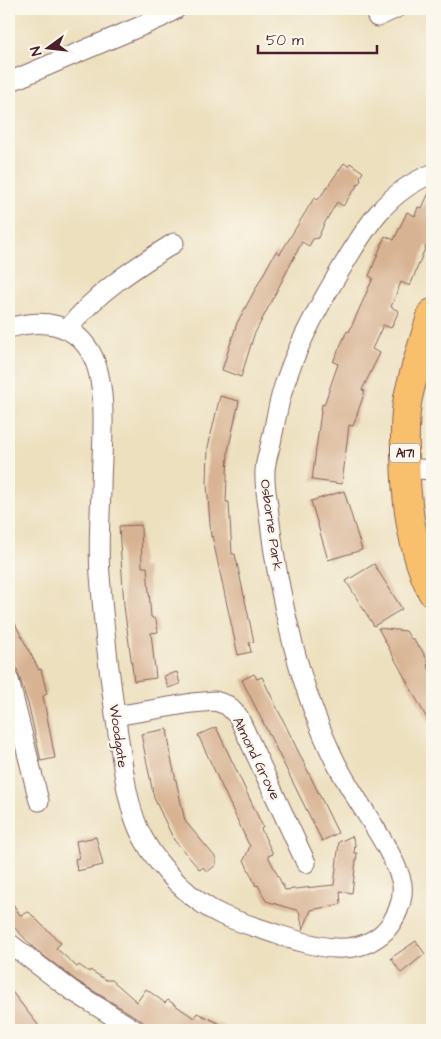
<svg xmlns="http://www.w3.org/2000/svg" width="441" height="1039" font-family="'Architects Daughter',sans-serif">
<style>
.building{fill:#d8b393}
.lines{fill:none;stroke-linecap:round;stroke-linejoin:round}
.minor-casing{stroke:#83635f;stroke-width:21}
.trunk-casing{stroke:#83635f;stroke-width:30}
.minor{stroke:#fff;stroke-width:19}
.trunk{stroke:#f8bf6c;stroke-width:28}
.labels{text-anchor:middle;stroke-width:4.5;stroke-linejoin:round;paint-order:stroke}
.shield{fill:#fbf7ec;stroke:#7f6065;stroke-width:1}
.shield-label{font-size:12px;font-weight:bold;fill:#4a1f2b}
.street-label{font-size:14px;fill:#4a1f2b;stroke:#fbf7ec}
</style>
<rect width="100%" height="100%" fill="#fbf7ec"/>
<filter id="ink" filterUnits="userSpaceOnUse"><feTurbulence type="fractalNoise" baseFrequency=".02" numOctaves="2"/><feDisplacementMap in="SourceGraphic" scale="10" xChannelSelector="R" yChannelSelector="G"/><feConvolveMatrix kernelMatrix="1 2 1 2 8 2 1 2 1" color-interpolation-filters="sRGB"/></filter>
<filter id="wash" filterUnits="userSpaceOnUse"><feTurbulence type="fractalNoise" baseFrequency=".0096" numOctaves="4" result="noise"/><feDisplacementMap in="SourceGraphic" scale="20" xChannelSelector="R" yChannelSelector="G"/><feGaussianBlur stdDeviation="1.12" result="paint"/><feColorMatrix in="noise" values="0 0 0 0 0 0 0 0 0 0 0 0 0 0 0 0 0 1.4 0 .05"/><feComposite in="paint" operator="in"/></filter>
<g filter="url(#wash)">
<rect width="100%" height="100%" fill="#ede0bf"/>
<g id="blocks">
<path class="building" d="M344,163l4,3 2,-3 13,9 -3,5 1,3 -18,26 -6,-4 -13,22 -6,14 -5,1 -4,7 -7,-4 -48,93 -13,42 -19,-7 15,-47 39,-72 4,3 34,-56 4,2z
M432,186v62l-6,-2 -16,40 -9,-4 -10,25 8,4 -8,17 -8,-3 -11,24 8,4 -18,37 3,1 -12,35 -4,-1 -7,59 -30,-4 10,-76 2,1 14,-41 -5,-2 14,-31 2,1 24,-54 -4,-2 16,-40 9,4 13,-28 8,4 3,-9 4,1z
M220,396l19,5 -11,50 -2,51h3l3,52h3l19,88 -5,1 2,9 -13,3 -26,-119 -1,1 -4,-53 1,-37z
M344,491l18,59 -34,10 -17,-59z
M141,525l1,42h5l4,50 5,3 2,12 -7,1 5,45 -22,3 -10,-75 -5,-80z
M374,564l28,45 -28,17 -28,-45z
M9,612l30,58 2,-1 6,25 -4,2 12,62 -14,3 -12,-54 -13,-41 -7,-14z
M378,628l28,3 5,8h3l3,7 3,1 9,16 -2,2 5,10 -1,12 1,2v39z
M177,672l3,12 -12,4 -4,-12z
M254,674l3,5 5,-2 76,156 -16,8 -80,-161z
M216,727l47,100 -2,2 12,25 -5,2 17,34 49,-5 5,-43 13,-6 3,8 -1,9h3l-5,40 -12,-2 1,13 -30,6 -8,20 -4,-19 -33,-10 -8,-16 -2,1 -12,-26 6,-14 -2,-3 -50,-108z
M167,729l3,20h-1l16,72 31,37v7l-9,7 -4,-5 -3,3 -26,-30 -20,-42 -13,-64z
M96,837l7,28 -26,6 -2,-12 4,-1 -3,-17z
M9,898l11,17 9,-3 13,13 19,18 -5,5 21,19 2,-2 10,7 1,-2 16,10h6l25,22 9,-13 19,14 3,-3 26,18 3,-5 36,17h-81l-11,-10 -64,-39 -42,-32 -26,-27z
M416,941l9,13 -24,19 -10,-15z
M9,988l33,42h-33z"/>
</g>
</g>
<g filter="url(#ink)">
<use href="#blocks" fill-opacity="0" stroke="#83635f" stroke-width="1"/>
<g class="lines">
<g class="minor-casing">
<path id="minor" d="M377,17l18,-8
M9,82l151,-64 16,-9
M9,328c32,-9 64,-7 82,25 19,34 10,98 10,136 -1,29 -3,58 -1,86 4,57 11,115 20,172 4,28 9,66 23,91 16,30 48,63 79,77 18,8 38,13 57,20 35,11 76,25 106,-4 11,-12 19,-30 17,-47 -2,-11 -8,-22 -13,-32 -16,-30 -37,-58 -53,-89 -36,-72 -58,-168 -67,-248 -1,-14 -5,-29 -4,-43 0,-11 5,-23 7,-34 4,-19 7,-40 14,-58 12,-36 30,-69 49,-101 26,-43 47,-86 97,-105
M68,329c27,-36 68,-62 106,-86
M405,468l27,2
M9,680l30,121
M115,716l77,-13 23,-2 12,4 11,11 68,147
M9,943l62,47 64,40"/>
</g>
<g class="trunk-casing">
<path id="trunk" d="M432,313c-8,28 -18,56 -24,85 -4,18 -3,38 -3,57 1,47 6,94 27,137"/>
</g>
<use href="#minor" class="minor"/>
<use href="#trunk" class="trunk"/>
</g>
</g>
<g class="labels">
<rect class="shield" x="390" y="443.5" width="30" height="19" rx="4"/>
<g class="shield-label">
<text x="405" y="457">A171</text>
</g>
<g class="street-label">
<text transform="translate(272 525) rotate(82)" y="5">Osborne Park</text>
<text transform="translate(119 736) rotate(82)" y="5">Woodgate</text>
<text transform="translate(257 758) rotate(64)" y="5">Almond Grove</text>
</g>
</g>
<rect width="441" height="1039" fill="none" stroke="#fbf7ec" stroke-width="30"/>
<g transform="translate(48 48) rotate(255)" stroke="#fbf7ec" stroke-width="4" paint-order="stroke">
<path d="M0-4L9 19L0 12L-9 19Z" fill="#4a1f2b"/>
<text y="-8" font-size="14" font-weight="bold" text-anchor="middle" fill="#4a1f2b">N</text>
</g>
<path d="M258 45v8h119v-8" fill="none" stroke="#4a1f2b" stroke-width="2.5"/>
<text x="266" y="45" font-size="15" fill="#4a1f2b" stroke="#fbf7ec" stroke-width="4" paint-order="stroke">50 m</text>
</svg>
